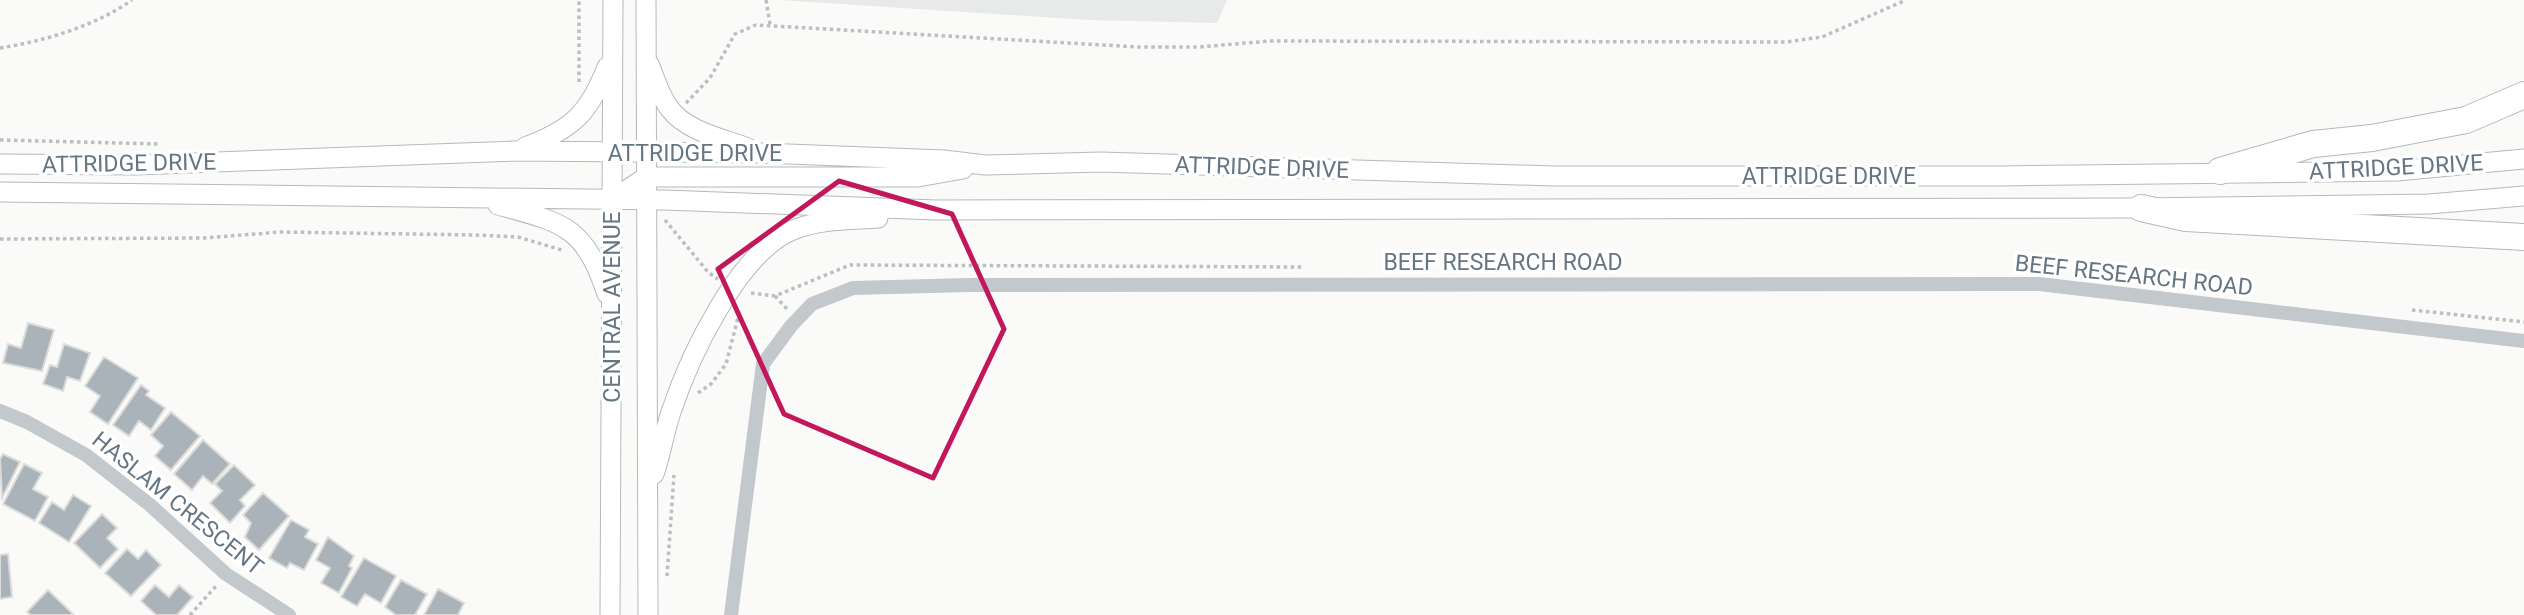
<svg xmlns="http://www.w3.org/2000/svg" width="2524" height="615" font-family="Roboto,sans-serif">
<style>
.built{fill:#e8e9e9}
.building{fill:#aab3b9;stroke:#dcdcda;stroke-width:2}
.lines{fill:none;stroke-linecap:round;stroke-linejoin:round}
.secondary-casing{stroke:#b3babf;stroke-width:21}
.motorway-casing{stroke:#b4b9bd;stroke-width:28}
.path{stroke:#bbbfc2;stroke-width:3.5;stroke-dasharray:3.5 3.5;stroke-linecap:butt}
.minor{stroke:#c3c8cc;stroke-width:14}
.secondary{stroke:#fff;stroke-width:19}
.motorway{stroke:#fff;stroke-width:26}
.marked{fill:none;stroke:#c2185b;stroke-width:5;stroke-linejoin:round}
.labels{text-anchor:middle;stroke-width:7;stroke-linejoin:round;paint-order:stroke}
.street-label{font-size:23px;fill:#657683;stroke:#fff}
</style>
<rect width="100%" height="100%" fill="#fafaf8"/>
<path class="built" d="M779,0h448l-10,23 -128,-3z"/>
<path class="building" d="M28,323l26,7 -12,41 -39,-8 5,-19 13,4z
M64,344l26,9 -10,28 -13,-4 -4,14 -20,-7 7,-19 7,2z
M104,357l34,21 -30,46 -18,-12 10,-16 -15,-10z
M141,385l8,6 -3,4 19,13 -14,22 -12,-9 -10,15 -16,-11z
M171,412l29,24 -29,34 -16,-14 8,-10 -12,-11z
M203,440l27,24 -18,20 -9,-8 -11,14 -18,-16z
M3,454l17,8 -18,36 -2,-39z
M24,464l18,9 -9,16 15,8 -13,24 -32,-17z
M234,465l21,20 -15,15 5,6 -15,17 -20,-20 12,-12 -7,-7z
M263,493l26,23 -30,34 -14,-13 6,-14 -8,-8z
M73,495l18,11 -22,36 -30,-19 13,-21 12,8z
M102,514l15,14 -10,10 11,11 -18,19 -26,-25z
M291,520l18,10 -4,7 13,7 -14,26 -14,-7 -3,5 -18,-10z
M328,537l26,19 -5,10 3,2 -13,25 -18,-10 9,-15 -14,-8z
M127,549l11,10 8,-9 15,15 -30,31 -26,-23z
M8,554l4,43 -12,2v-44z
M364,558l32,18 -15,27 -16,-9 -8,12 -16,-9z
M401,580l26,14 -12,21h-19l-11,-8z
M155,585l14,12 10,-12 14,12 -16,18h-21l-15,-14z
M438,589l26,14 -6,12h-34z
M48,590l26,25h-43l-4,-3z"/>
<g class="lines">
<g class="secondary-casing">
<path id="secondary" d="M646,0l2,615
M649,64c6,14 11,33 21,45 16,22 54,30 78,39
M525,147c46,-17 64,-33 82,-80
M0,164l136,1 378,-14 248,2 182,7 41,5 116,-3 452,14h448l396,-5 127,-12
M0,192l665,8 271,10 1205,-2 288,-4 95,-8
M612,200l34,-23h272l45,-8
M498,205c65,18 86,20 109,89
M654,474c7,-20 10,-41 17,-62 18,-54 67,-160 122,-182 27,-11 57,-10 85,-12
M610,615l3,-615"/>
</g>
<g class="motorway-casing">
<path id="motorway" d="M2220,171l93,-27 59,-6 94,-18 58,-25
M2141,208l45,10 338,19"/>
</g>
<path class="path" d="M766,0l4,24
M0,48c45,-7 95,-22 132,-48
M579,82v-82
M686,103l24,-25 25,-44 21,-9 382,22h61l71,-6 516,1 36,-5 84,-37
M0,140l159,4
M665,220l43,52 10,7
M0,239l204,-1 76,-6 196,3 42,2 44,13
M751,293l24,3 75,-31 454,2
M775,296l13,14
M2412,310l112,12
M698,393l13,-9 15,-20 14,-54
M667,576l7,-101
M190,615l27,-30"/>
<path class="minor" d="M0,411l27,11 59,33 64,50 76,69 63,41
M731,615l32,-251 28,-38 21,-22 41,-16 116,-3 1070,-1 485,57"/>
<use href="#secondary" class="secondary"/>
<use href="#motorway" class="motorway"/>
</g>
<path class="marked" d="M839,181l113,33 52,115 -71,149 -149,-64 -66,-145z"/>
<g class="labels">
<g class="street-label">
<text x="695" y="161">ATTRIDGE DRIVE</text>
<text transform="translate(129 163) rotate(-1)" y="8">ATTRIDGE DRIVE</text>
<text transform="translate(1262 167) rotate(2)" y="8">ATTRIDGE DRIVE</text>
<text transform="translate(2396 167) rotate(-3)" y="8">ATTRIDGE DRIVE</text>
<text x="1829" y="184">ATTRIDGE DRIVE</text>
<text x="1503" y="270">BEEF RESEARCH ROAD</text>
<text transform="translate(2134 275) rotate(6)" y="8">BEEF RESEARCH ROAD</text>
<text transform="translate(612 307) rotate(-90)" y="8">CENTRAL AVENUE</text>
<text transform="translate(178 503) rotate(39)" y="8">HASLAM CRESCENT</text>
</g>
</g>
</svg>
